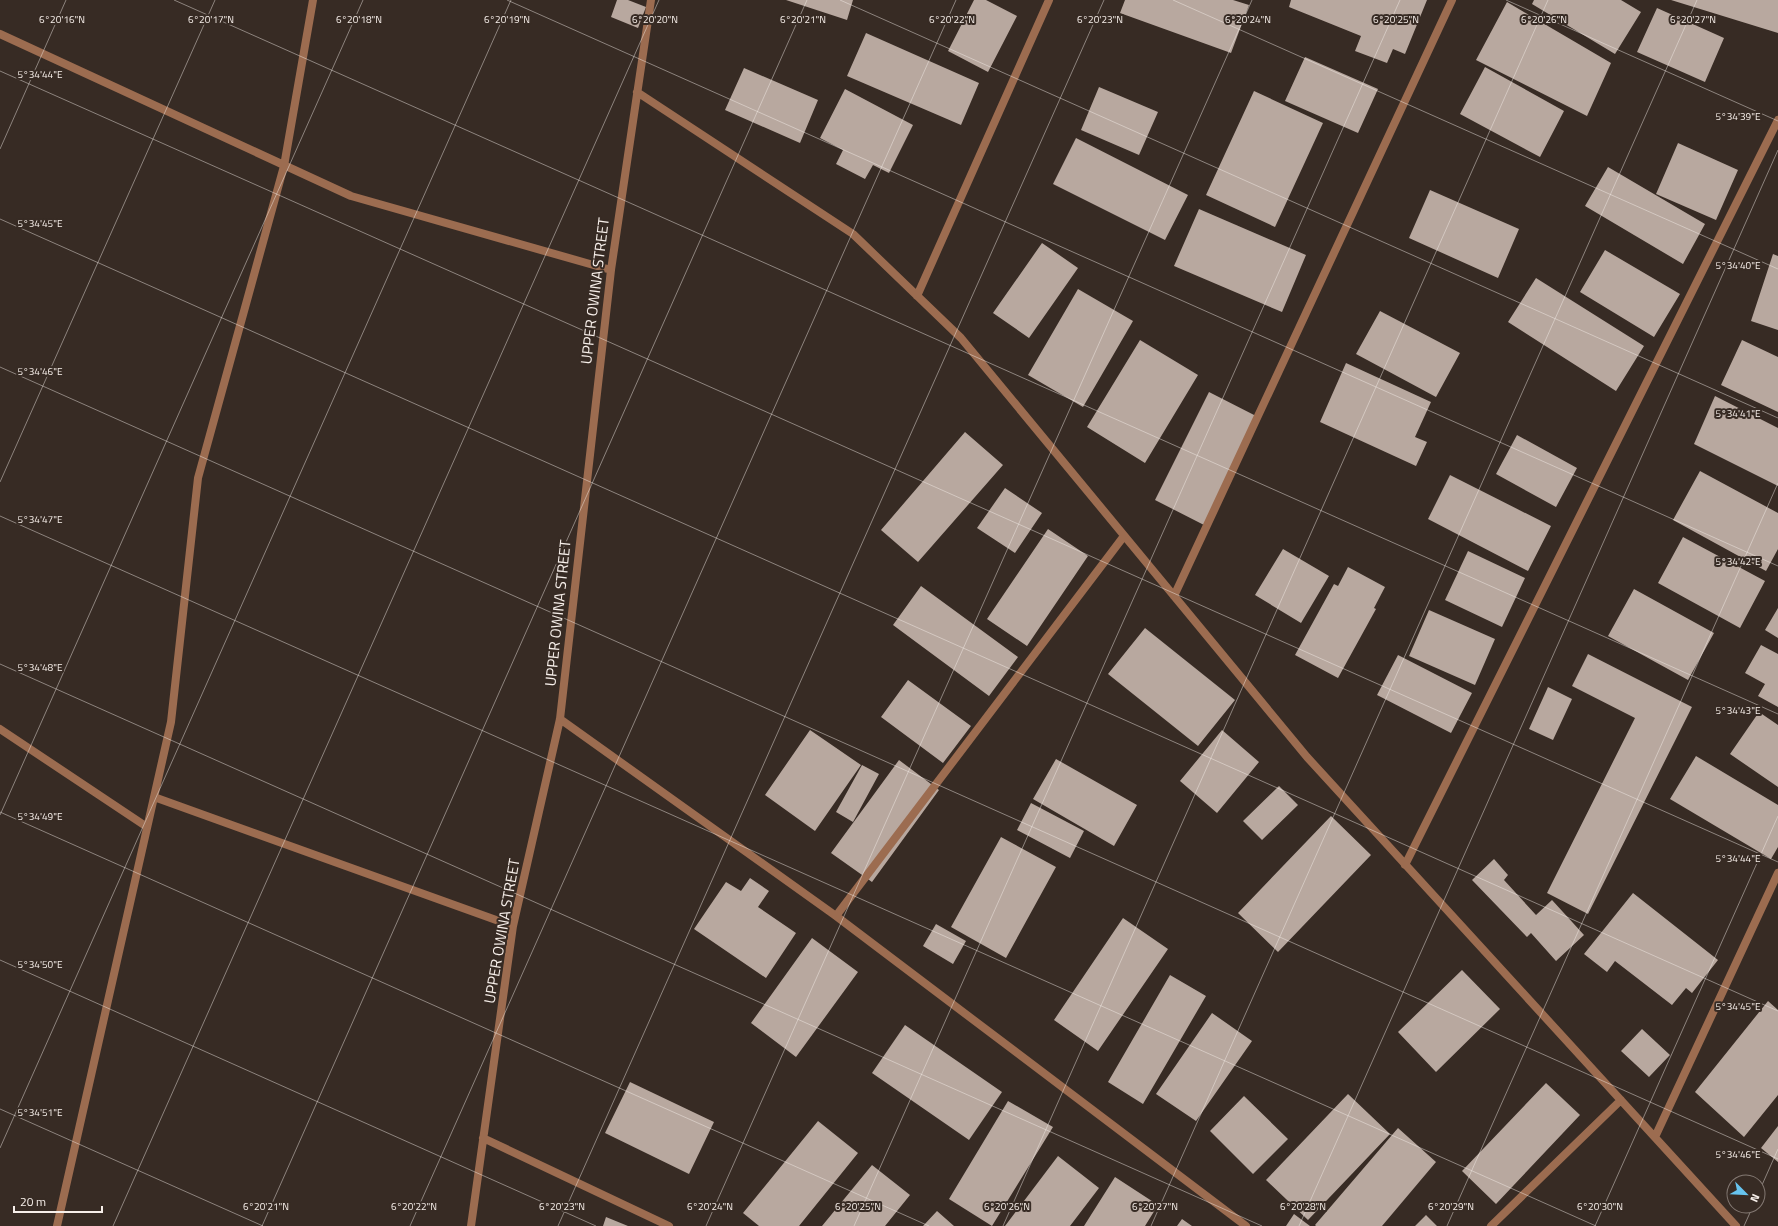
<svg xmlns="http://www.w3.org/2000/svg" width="1778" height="1226" font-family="'Titillium Web',sans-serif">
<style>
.building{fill:#b8a89f}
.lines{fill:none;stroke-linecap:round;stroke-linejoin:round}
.minor{stroke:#9c6c50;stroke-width:8}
.ticks{fill:none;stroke:#f7efea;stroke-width:1;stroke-opacity:0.45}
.labels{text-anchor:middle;stroke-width:4;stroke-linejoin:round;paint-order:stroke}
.street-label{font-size:15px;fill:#f7efea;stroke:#372b24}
.ticks-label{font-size:10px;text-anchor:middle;fill:#f7efea;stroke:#372b24;stroke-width:4;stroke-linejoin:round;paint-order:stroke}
</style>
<rect width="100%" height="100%" fill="#372b24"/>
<path class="building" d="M617,0h11l18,7 -8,21 -27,-11z
M786,0h67l-6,20z
M974,0h12l31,16 -29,56 -40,-21z
M1125,0h108l16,5 -18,48 -111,-40z
M1291,0h136l-22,54 -12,-5 -6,14 -32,-12 6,-15 -72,-29z
M1534,0h87l20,12 -26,42 -83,-50z
M1671,0h107v33z
M1507,2l104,61 -24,53 -111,-56z
M1657,8l67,30 -19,44 -68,-30z
M866,33l113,50 -18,42 -114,-49z
M1305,57l73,32 -20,44 -73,-32z
M1485,67l79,44 -24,46 -80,-43z
M744,68l74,32 -18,43 -75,-33z
M1099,87l59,25 -19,43 -58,-25z
M845,89l68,36 -24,48 -16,-8 -8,14 -29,-15 7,-14 -23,-12z
M1254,91l69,32 -48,104 -69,-32z
M1076,138l112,57 -23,45 -112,-56z
M1678,143l60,27 -22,50 -60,-26z
M1608,167l97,57 -22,40 -98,-58z
M1430,190l89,39 -21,49 -89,-40z
M1199,209l107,46 -24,57 -108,-46z
M1042,243l36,25 -49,70 -36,-25z
M1605,250l75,44 -26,43 -74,-45z
M1773,254l5,2v74l-27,-9z
M1536,278l108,68 -28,45 -108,-69z
M1078,289l55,32 -50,86 -55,-32z
M1380,311l80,42 -24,44 -80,-43z
M1140,340l58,35 -53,88 -58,-36z
M1742,340l36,17v55l-57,-27z
M1346,363l85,39 -16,35 12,5 -11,24 -96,-44z
M1209,392l49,25 -54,108 -49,-25z
M1715,396l63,32v58l-84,-42z
M965,432l38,33 -85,97 -37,-32z
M1517,435l60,33 -21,39 -60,-33z
M1700,471l78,42v36l-12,22 -93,-51z
M1450,475l101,51 -23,45 -100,-52z
M1005,488l37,25 -27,40 -38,-25z
M1048,529l40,27 -61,90 -40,-27z
M1683,537l82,44 -25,47 -82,-45z
M1283,549l46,27 -28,47 -46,-28z
M1468,551l57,27 -23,49 -57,-27z
M1348,567l37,20 -11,21 2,1 -38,69 -43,-23 39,-71 4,2z
M921,586l97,71 -29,39 -96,-71z
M1634,589l80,44 -26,47 -80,-44z
M1778,608v30l-13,-8z
M1429,610l66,29 -20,46 -66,-29z
M1145,628l90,72 -37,46 -90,-72z
M1761,645l17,9v53l-20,-11 7,-12 -20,-11z
M1588,654l104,53 -104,207 -41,-21 88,-175 -63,-32z
M1398,655l74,38 -21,40 -74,-38z
M908,680l63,46 -28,37 -62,-46z
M1548,687l24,12 -19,41 -24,-11z
M1759,712l19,13v62l-48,-33z
M810,730l51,35 -46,66 -50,-36z
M1222,730l37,32 -42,51 -37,-32z
M1696,756l82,49v42l-7,12 -101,-60z
M1056,759l81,46 -23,41 -81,-47z
M899,760l40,30 -67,92 -41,-29z
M862,765l17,9 -26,48 -17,-10z
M1279,786l19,19 -36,35 -19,-19z
M1031,803l53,28 -14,27 -53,-28z
M1331,816l40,39 -93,97 -40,-39z
M1001,837l55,30 -50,91 -55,-31z
M1494,859l14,16 -4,5 32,35 16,-15 32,35 -28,26 -25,-28 -4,4 -55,-57z
M750,878l19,13 -11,16 38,26 -30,45 -72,-49 32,-47 15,9z
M1633,893l85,67 -26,33 -6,-5 -14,17 -57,-44 -8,11 -23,-18z
M1123,918l45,31 -70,102 -44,-31z
M936,924l30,17 -13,23 -30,-18z
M812,938l46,34 -62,85 -45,-34z
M1462,970l38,39 -64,63 -38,-40z
M1170,975l36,21 -63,108 -35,-22z
M1768,1001l10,9v85l-34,42 -49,-45z
M1212,1013l40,28 -56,80 -40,-27z
M905,1025l97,67 -33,48 -97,-67z
M1642,1029l28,26 -21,22 -28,-26z
M630,1082l84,40 -25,52 -84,-41z
M1546,1083l34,32 -84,89 -34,-33z
M1348,1094l42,40 -82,86 -42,-40z
M1244,1096l44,43 -35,35 -43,-43z
M1008,1101l45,26 -61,99 -43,-27z
M818,1121l40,32 -59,73h-40l-16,-13z
M1778,1126v36l-17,-14z
M1398,1128l38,34 -54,64h-66l-1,-1z
M1058,1156l41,32 -29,38h-65z
M872,1165l38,30 -25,31h-63z
M1115,1177l43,28 -13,21h-61z
M937,1211l17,15h-31z
M1294,1214l16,12h-24z
M1426,1215l11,11h-22z
M606,1217l22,9h-25z
M1182,1219l10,7h-15z"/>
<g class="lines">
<path class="minor" d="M0,34l351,162 260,74
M637,92l216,142 108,104 346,419 429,469
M917,296l132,-296
M1174,596l278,-596
M560,719l276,197 410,310
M0,729l147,98
M154,797l359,129
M1405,865l373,-745
M836,916l288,-380
M1655,1137l123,-264
M483,1138l186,88
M57,1226l114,-504 27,-244 86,-312 29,-166
M471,1226l42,-300 47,-207 51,-449 40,-270
M1491,1226l130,-126"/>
</g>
<path class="ticks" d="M174,0l1604,714M507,0l1271,566M840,0l938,418M1173,0l605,269M1506,0l272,121M0,71l1778,791M0,149l66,-149M0,219l1778,792M0,367l1778,792M0,482l215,-482M0,516l1596,710M0,664l1262,562M0,812l929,414M0,815l363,-815M0,960l596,266M0,1109l263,117M0,1148l511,-1148M1758,1194l20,-45M113,1226l546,-1226M262,1226l545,-1226M410,1226l546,-1226M558,1226l546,-1226M706,1226l546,-1226M854,1226l546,-1226M1003,1226l545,-1226M1151,1226l546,-1226M1299,1226l479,-1076M1447,1226l331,-743M1595,1226l183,-410M1744,1226l9,-20"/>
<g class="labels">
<g class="street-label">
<text transform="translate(595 291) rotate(-83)" y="5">UPPER OWINA STREET</text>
<text transform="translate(558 613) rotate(-84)" y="5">UPPER OWINA STREET</text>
<text transform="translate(502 931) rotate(-80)" y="5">UPPER OWINA STREET</text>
</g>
</g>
<g class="ticks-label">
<text x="211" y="23">6°20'17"N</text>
<text x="359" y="23">6°20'18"N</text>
<text x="507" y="23">6°20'19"N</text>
<text x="655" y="23">6°20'20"N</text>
<text x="803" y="23">6°20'21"N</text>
<text x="952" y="23">6°20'22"N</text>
<text x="1248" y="23">6°20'24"N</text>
<text x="1544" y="23">6°20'26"N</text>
<text x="1693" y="23">6°20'27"N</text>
<text x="62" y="23">6°20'16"N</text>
<text x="1100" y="23">6°20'23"N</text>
<text x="1396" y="23">6°20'25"N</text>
<text x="40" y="78">5°34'44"E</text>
<text x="1738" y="120">5°34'39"E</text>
<text x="40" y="227">5°34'45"E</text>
<text x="1738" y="269">5°34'40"E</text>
<text x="40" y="375">5°34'46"E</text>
<text x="1738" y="417">5°34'41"E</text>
<text x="40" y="523">5°34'47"E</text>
<text x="1738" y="565">5°34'42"E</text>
<text x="40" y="671">5°34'48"E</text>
<text x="1738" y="714">5°34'43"E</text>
<text x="40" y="820">5°34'49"E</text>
<text x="1738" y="862">5°34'44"E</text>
<text x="40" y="968">5°34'50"E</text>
<text x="1738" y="1010">5°34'45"E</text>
<text x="40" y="1116">5°34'51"E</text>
<text x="1738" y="1158">5°34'46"E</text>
<text x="266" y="1210">6°20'21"N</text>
<text x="414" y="1210">6°20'22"N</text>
<text x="562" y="1210">6°20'23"N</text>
<text x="710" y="1210">6°20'24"N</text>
<text x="858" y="1210">6°20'25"N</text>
<text x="1007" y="1210">6°20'26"N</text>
<text x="1155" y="1210">6°20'27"N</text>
<text x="1303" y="1210">6°20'28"N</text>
<text x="1451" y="1210">6°20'29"N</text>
<text x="1600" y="1210">6°20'30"N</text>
</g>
<g transform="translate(1746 1194) rotate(114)"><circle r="19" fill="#372b24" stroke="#847973"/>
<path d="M0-3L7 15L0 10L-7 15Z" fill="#67c4ef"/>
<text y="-6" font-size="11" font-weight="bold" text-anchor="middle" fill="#f7efea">N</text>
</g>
<path d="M14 1206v6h88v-6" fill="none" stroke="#f7efea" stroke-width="2"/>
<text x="20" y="1206" font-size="12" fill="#f7efea" stroke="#372b24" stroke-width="3" paint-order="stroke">20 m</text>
</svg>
